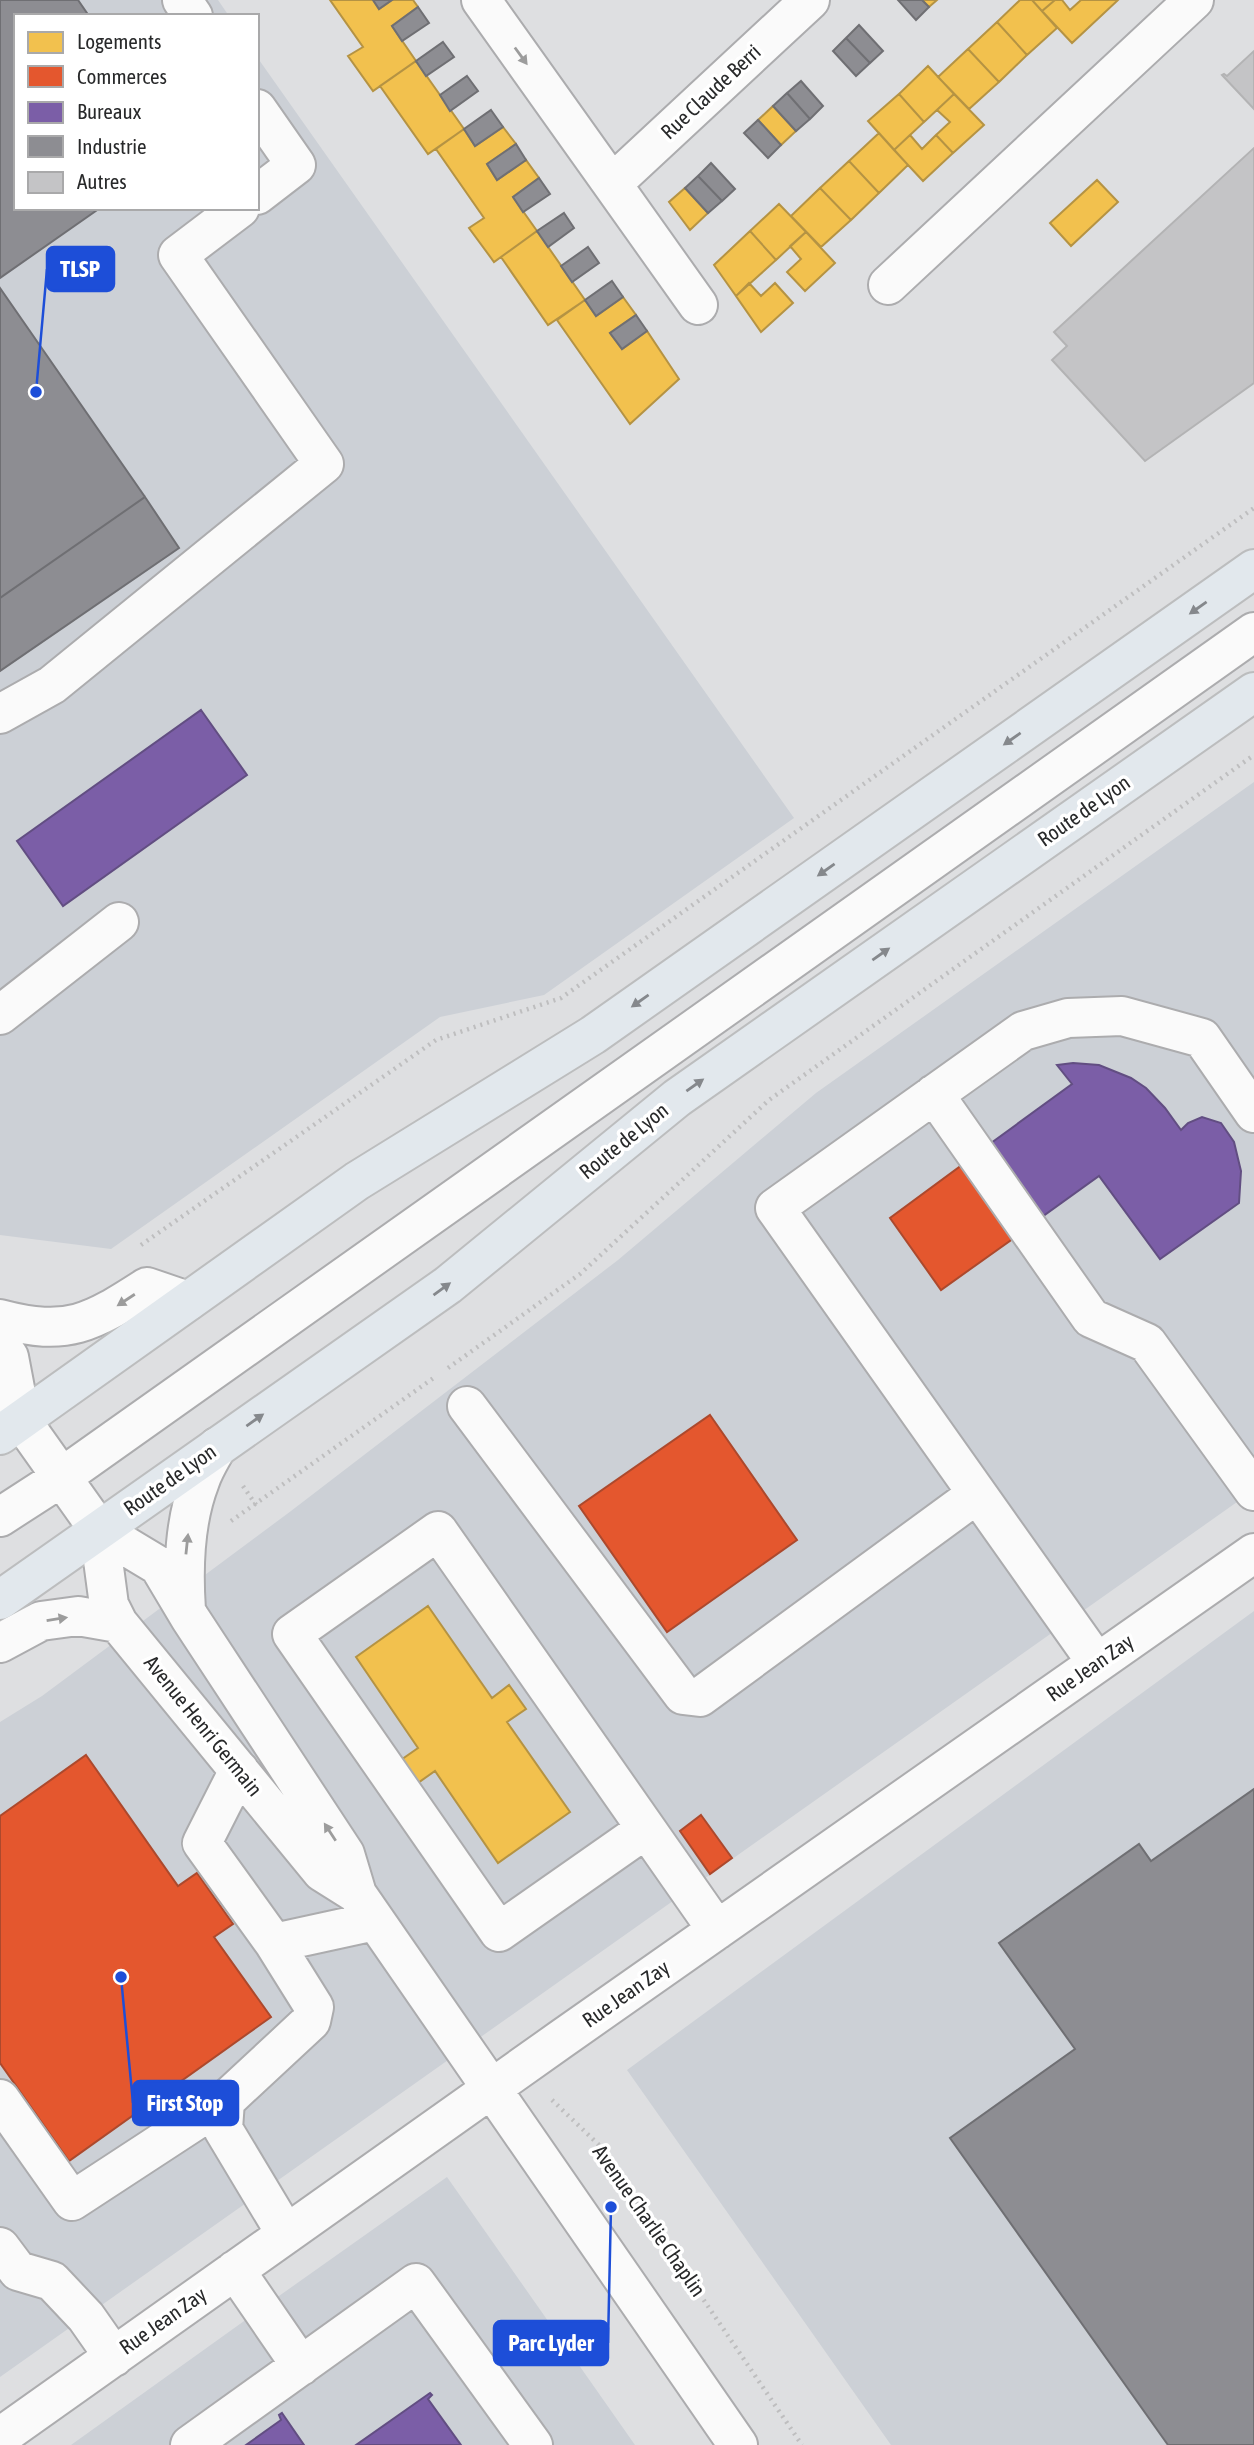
<svg xmlns="http://www.w3.org/2000/svg" width="1254" height="2445" font-family="'Asap Condensed',sans-serif">
<style>
.built{fill:#ccd0d6}
.homes{fill:#f2c14e;stroke:#b59343;stroke-width:2}
.shops{fill:#e4572e;stroke:#ac492d;stroke-width:2}
.offices{fill:#7b5ea7;stroke:#624e82;stroke-width:2}
.industry{fill:#8d8d92;stroke:#6f6f73;stroke-width:2}
.building{fill:#c4c4c6;stroke:#b3b3b4;stroke-width:2}
.lines{fill:none;stroke-linecap:round;stroke-linejoin:round}
.minor-casing{stroke:#acacae;stroke-width:42}
.major-casing{stroke:#bcbdbe;stroke-width:42}
.path{stroke:#bebebf;stroke-width:4.5;stroke-dasharray:2 5;stroke-linecap:butt}
.minor{stroke:#fafafa;stroke-width:38}
.major{stroke:#e2e8ed;stroke-width:38}
.oneway{fill:#9c9c9c}
.oneway2{fill:#85888c}
.labels{text-anchor:middle;stroke-width:7;stroke-linejoin:round;paint-order:stroke}
.street-label{font-size:21px;fill:#28292a;stroke:#fff}
.leader{fill:none;stroke:#1d4ed8;stroke-width:2.5}
.callout-dot{fill:#1d4ed8;stroke:#fff;stroke-width:2.5}
.callout{fill:#1d4ed8;stroke:#1d4ed8;stroke-width:2.5}
.callout-label{font-size:23px;text-anchor:middle;font-weight:bold;fill:#fff}
</style>
<rect width="100%" height="100%" fill="#dedfe1"/>
<path class="built" d="M0,0h218l11,16h-213v192h241v-151l537,761 -250,177 -104,22 -329,232 -111,-14z
M1254,782v708l-1254,887v-655l42,-26 249,-185 327,-251 198,-167z
M1254,1611v834h-363l-264,-375z
M447,2177l188,268h-564l208,-149z"/>
<path class="homes" d="M330,0h43l6,9 13,-9h21l5,7 -26,19 24,35 -43,30 -25,-35 15,-9z
M922,0h15l-8,7z
M1020,0h12l25,28 -30,27 -30,-33z
M1032,0h23l-13,11z
M1055,0h7l8,10 11,-10h37l-46,43 -30,-32z
M997,22l30,33 -28,27 -31,-33z
M968,49l31,33 -30,27 -31,-32z
M416,61l48,68 -36,25 -48,-68z
M928,66l26,28 -30,28 -25,-28z
M899,94l25,28 -30,28 -26,-29z
M954,94l30,31 -31,28 -17,-18 14,-13 -13,-12z
M773,106l23,25 -15,14 -23,-25z
M503,127l13,17 -29,20 10,16 29,-20 13,18 -26,19 24,34 -43,31 -25,-34 15,-10 -48,-69 28,-20 11,17z
M879,133l29,32 -29,28 -30,-32z
M910,135l12,14 14,-14 17,18 -30,28 -29,-31z
M849,161l30,32 -28,27 -31,-32z
M1097,180l21,22 -47,44 -21,-23z
M685,188l23,25 -18,17 -21,-28z
M820,188l31,32 -30,27 -30,-31z
M779,204l27,28 -30,28 -26,-29z
M537,231l48,69 -37,25 -47,-68z
M750,231l26,29 -40,36 -22,-31z
M806,232l29,31 -30,28 -18,-19 14,-13 -11,-13z
M749,283l12,13 14,-13 18,20 -32,29 -25,-36z
M623,297l13,18 -26,18 12,16 25,-18 32,48 -49,45 -73,-104 28,-20 11,16z
M428,1606l64,92 17,-13 17,24 -19,13 63,90 -72,51 -63,-92 -20,14 -17,-23 20,-14 -62,-91z"/>
<path class="shops" d="M962,1165l52,73 -73,52 -51,-72z
M710,1415l87,125 -130,92 -88,-126z
M86,1755l92,131 19,-13 36,51 -19,13 57,80 -202,144 -69,-98v-247z
M701,1815l31,43 -22,16 -30,-43z"/>
<path class="offices" d="M201,710l46,65 -184,131 -46,-65z
M1073,1063l26,2 32,13 15,10 19,20 16,22 7,-7 14,-6 19,6 13,19 7,29 -2,32 -79,56 -61,-83 -60,43 -52,-73 85,-62 -15,-19z
M430,2393l2,2 -4,4 33,46h-105z
M282,2413l22,32h-58l35,-25 -2,-5z"/>
<path class="industry" d="M0,0h78l11,16h-73v192h84l-100,70z
M373,0h19l-13,9z
M898,0h24l7,7 -13,13z
M418,7l11,16 -27,18 -10,-15z
M859,25l24,26 -13,12 -24,-25z
M846,38l24,25 -14,13 -23,-25z
M443,42l11,15 -28,19 -10,-15z
M467,76l11,15 -28,20 -10,-16z
M801,81l22,25 -13,13 -23,-26z
M787,93l23,26 -14,12 -23,-25z
M491,110l12,17 -28,19 -11,-17z
M758,120l23,25 -13,13 -24,-25z
M516,144l10,16 -29,20 -10,-16z
M711,163l24,26 -13,12 -24,-25z
M698,176l24,25 -14,12 -23,-25z
M539,178l11,16 -27,18 -10,-15z
M564,213l10,15 -26,19 -11,-16z
M588,247l11,16 -27,19 -11,-16z
M612,281l11,16 -27,19 -11,-16z
M0,288l145,209 -145,101z
M636,315l11,16 -25,18 -12,-16z
M145,497l34,51 -179,123v-73z
M1254,1789v656h-86l-218,-307 125,-89 -76,-106 140,-99 12,17z"/>
<path class="building" d="M1254,51v58l-32,-34 2,-1 3,2z
M1254,148v235l-109,78 -93,-101 15,-14 -13,-14z"/>
<g class="lines">
<g class="minor-casing">
<path id="minor" d="M182,0l11,16
M481,0l131,184 198,-184
M257,109l39,56 -39,30
M612,184l86,121
M888,285l306,-285
M0,714l52,-29 272,-221 -146,-209 62,-47
M0,1015l119,-93
M934,1094l157,224 56,25 107,148
M0,1319c68,18 91,4 147,-32l41,14
M0,1345l9,12 12,63 78,110 60,36 31,52 155,236 12,40 381,551
M467,1406l216,289 17,2 277,-203
M0,1517l62,-40 1192,-845
M99,1530l10,75 9,18 204,249 35,22
M186,1610c-3,-43 -2,-88 14,-129 4,-12 11,-23 17,-34
M0,1643l41,-22 37,-5 40,7
M1097,1663l-322,-455 248,-177 45,-13 54,-2 80,22 52,75
M239,1770l-37,73 72,100 40,64 -3,14 -86,80 -2,28 63,105
M646,1829l-147,103 -207,-298 146,-103 279,399
M274,1943l101,-22
M0,2099l72,102 153,-100
M0,2247l18,24 34,10 34,36 28,40
M235,2270l66,96
M0,2437l560,-397 694,-487
M190,2445l226,-162 117,162"/>
</g>
<g class="major-casing">
<path id="major" d="M0,1435l357,-254 236,-146 661,-466
M0,1600l448,-315 229,-187 577,-406"/>
</g>
<path class="path" d="M141,1245l295,-205 125,-42 693,-490
M448,1368l132,-94 189,-174 485,-345
M243,1486l13,19
M231,1521l204,-144
M552,2100l46,44 204,301"/>
<use href="#minor" class="minor"/>
<use href="#major" class="major"/>
</g>
<defs><path id="oneway-solid" d="M-6-.8H1V-3.2L6.5 0L1 3.2V.8H-6Z" transform="scale(1.75)"/></defs>
<g class="oneway">
<use href="#oneway-solid" transform="translate(521 56) rotate(54)"/>
<use href="#oneway-solid" transform="translate(126 1300) rotate(147)"/>
<use href="#oneway-solid" transform="translate(187 1544) rotate(-84)"/>
<use href="#oneway-solid" transform="translate(57 1619) rotate(-9)"/>
<use href="#oneway-solid" transform="translate(330 1832) rotate(-123)"/>
</g>
<g class="oneway2">
<use href="#oneway-solid" transform="translate(1198 608) rotate(145)"/>
<use href="#oneway-solid" transform="translate(1012 739) rotate(145)"/>
<use href="#oneway-solid" transform="translate(826 870) rotate(145)"/>
<use href="#oneway-solid" transform="translate(881 954) rotate(-35)"/>
<use href="#oneway-solid" transform="translate(640 1001) rotate(145)"/>
<use href="#oneway-solid" transform="translate(695 1085) rotate(-35)"/>
<use href="#oneway-solid" transform="translate(442 1289) rotate(-36)"/>
<use href="#oneway-solid" transform="translate(255 1420) rotate(-35)"/>
</g>
<g class="labels">
<g class="street-label">
<text transform="translate(711 92) rotate(-43)" y="7">Rue Claude Berri</text>
<text transform="translate(1084 811) rotate(-35)" y="7">Route de Lyon</text>
<text transform="translate(624 1141) rotate(-39)" y="7">Route de Lyon</text>
<text transform="translate(170 1480) rotate(-35)" y="7">Route de Lyon</text>
<text transform="translate(1090 1668) rotate(-35)" y="7">Rue Jean Zay</text>
<text transform="translate(203 1726) rotate(51)" y="7">Avenue Henri Germain</text>
<text transform="translate(626 1994) rotate(-35)" y="7">Rue Jean Zay</text>
<text transform="translate(649 2221) rotate(55)" y="7">Avenue Charlie Chaplin</text>
<text transform="translate(163 2321) rotate(-35)" y="7">Rue Jean Zay</text>
</g>
</g>
<path class="leader" d="M36 392L47 269M121 1977L133 2103M611 2207L608 2343"/>
<g class="callout-dot">
<circle cx="36" cy="392" r="7"/>
<circle cx="121" cy="1977" r="7"/>
<circle cx="611" cy="2207" r="7"/>
</g>
<g class="callout">
<rect x="47" y="247" width="67" height="44" rx="7"/>
<rect x="133" y="2081" width="105" height="44" rx="7"/>
<rect x="494" y="2321" width="114" height="44" rx="7"/>
</g>
<g class="callout-label">
<text x="80" y="277">TLSP</text>
<text x="185" y="2111">First Stop</text>
<text x="551" y="2351">Parc Lyder</text>
</g>
<rect x="14" y="14" width="245" height="196" fill="#ffffff" stroke="#a9a9aa" stroke-width="2"/>
<rect x="28" y="32" width="35" height="21" fill="#f2c14e" stroke="#a9a9aa" stroke-width="2"/>
<text x="77" y="49" font-size="21" fill="#28292a">Logements</text>
<rect x="28" y="66" width="35" height="21" fill="#e4572e" stroke="#a9a9aa" stroke-width="2"/>
<text x="77" y="84" font-size="21" fill="#28292a">Commerces</text>
<rect x="28" y="102" width="35" height="21" fill="#7b5ea7" stroke="#a9a9aa" stroke-width="2"/>
<text x="77" y="119" font-size="21" fill="#28292a">Bureaux</text>
<rect x="28" y="136" width="35" height="21" fill="#8d8d92" stroke="#a9a9aa" stroke-width="2"/>
<text x="77" y="154" font-size="21" fill="#28292a">Industrie</text>
<rect x="28" y="172" width="35" height="21" fill="#c4c4c6" stroke="#a9a9aa" stroke-width="2"/>
<text x="77" y="189" font-size="21" fill="#28292a">Autres</text>
</svg>
